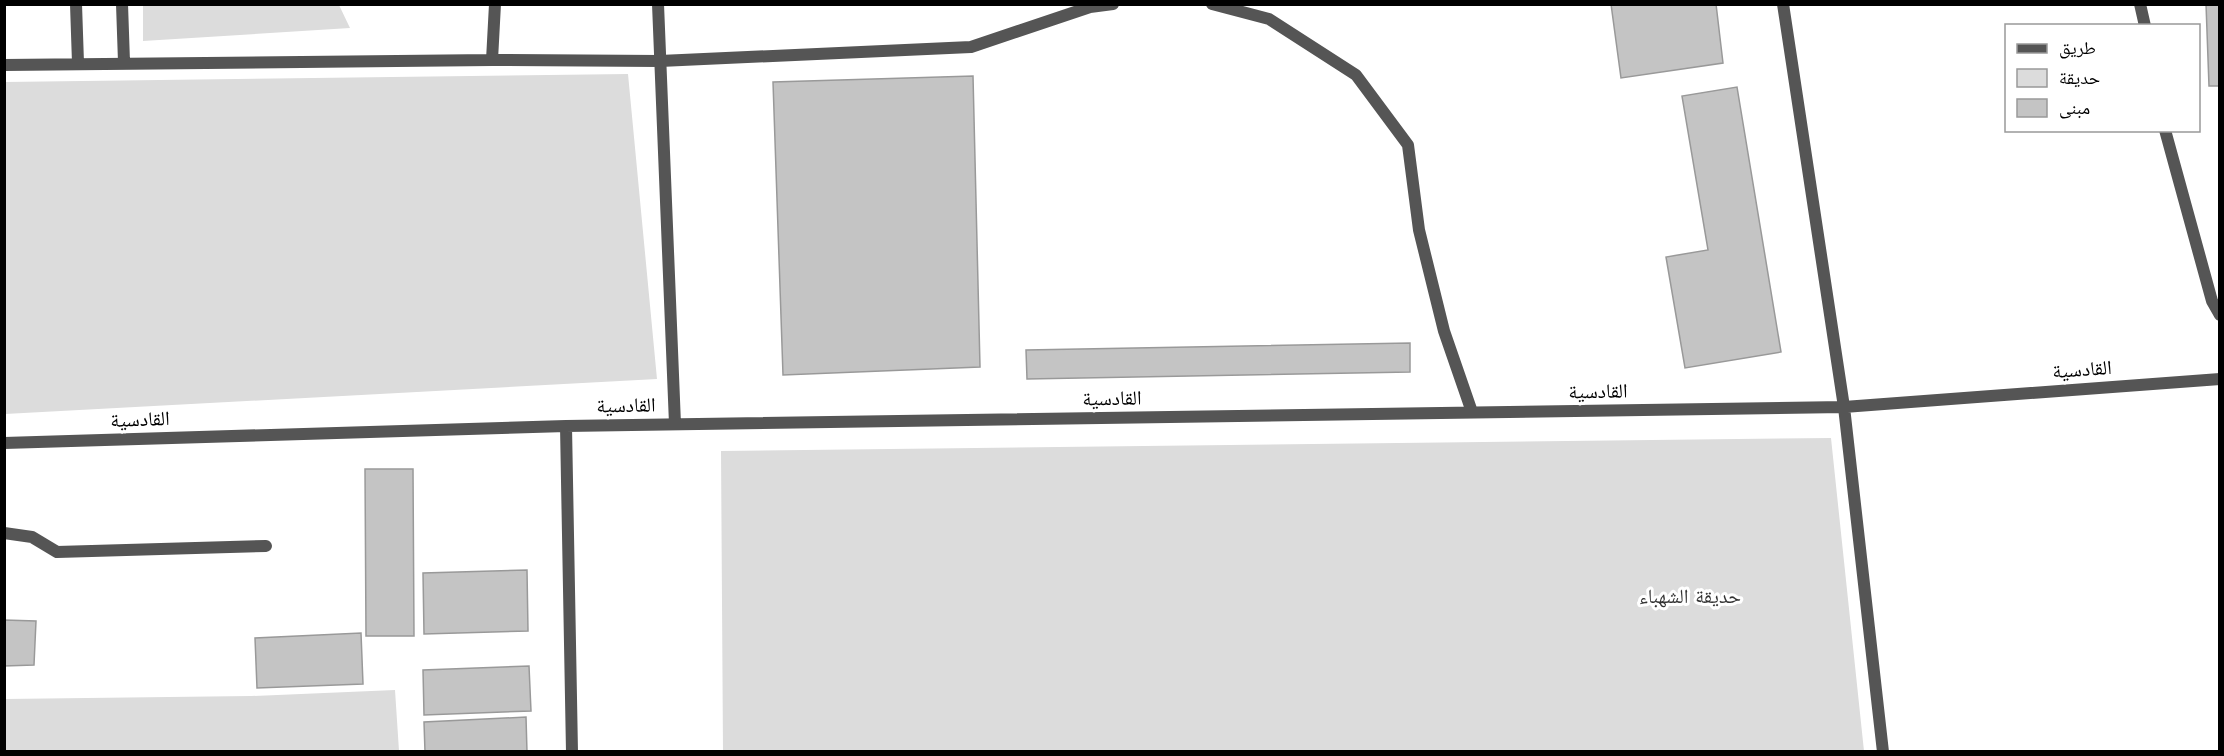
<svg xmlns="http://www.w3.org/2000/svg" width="2224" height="756" font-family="'Work Sans','Noto Naskh Arabic',sans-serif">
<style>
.green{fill:#dcdcdc}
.building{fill:#c4c4c4;stroke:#999;stroke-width:1.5}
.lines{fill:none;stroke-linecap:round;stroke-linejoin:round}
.lane{stroke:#555;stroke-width:12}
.street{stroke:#555;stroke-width:12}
.labels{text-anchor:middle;stroke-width:6;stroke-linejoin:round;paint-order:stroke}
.street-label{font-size:20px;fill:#000;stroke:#fff}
.park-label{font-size:20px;fill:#333;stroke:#fff}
</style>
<rect width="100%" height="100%" fill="#fff"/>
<path class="green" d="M143,5h196l11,23 -207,13z
M628,74l29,305 -652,35v-332z
M1831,438l33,313h-1141l-2,-300z
M395,690l4,61h-394v-52l246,-3z"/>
<path class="building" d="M1611,4h105l7,59 -102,15z
M2206,4h14v82h-11z
M973,76l7,291 -197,8 -10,-293z
M1737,87l44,265 -96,16 -19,-111 42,-7 -26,-154z
M1410,343v29l-383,7 -1,-29z
M365,469h48l1,167h-48z
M527,570l1,61 -104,3 -1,-61z
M4,620l32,1 -2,44 -30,1z
M361,633l2,51 -106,4 -2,-50z
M529,666l2,45 -107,4 -1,-45z
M526,717l1,35h-102l-1,-30z"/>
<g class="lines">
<path class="lane" d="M4,533l28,4 25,15 209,-6"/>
<path class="street" d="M76,4l2,59
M122,4l2,58
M658,4l17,420
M1212,4l57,15 87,56 52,70 11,85 25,101 28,81
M1783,4l61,403 39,345
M2140,4l5,22
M492,60l3,-56
M4,65l488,-5 168,1 311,-14 119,-40 23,-3
M2165,130l47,171 8,14
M566,426l6,326
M4,443l562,-17 1278,-19 376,-28"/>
</g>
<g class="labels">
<g class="street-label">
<text transform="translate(2082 369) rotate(-4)" y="7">القادسية</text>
<text transform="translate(1598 391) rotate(-1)" y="7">القادسية</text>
<text transform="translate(1112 398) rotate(-1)" y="7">القادسية</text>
<text transform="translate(626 405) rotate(-1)" y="7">القادسية</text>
<text transform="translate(140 419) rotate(-2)" y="7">القادسية</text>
</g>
<g class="park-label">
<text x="1690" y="603">حديقة الشهباء</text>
</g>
</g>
<rect width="2224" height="756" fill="none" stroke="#000000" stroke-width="12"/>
<rect x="2005" y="24" width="195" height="108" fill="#ffffff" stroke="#999999" stroke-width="1.5"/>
<rect x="2017" y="44" width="30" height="9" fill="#555555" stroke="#999999" stroke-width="1.5"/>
<text x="2059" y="54" font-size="18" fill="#000000">طريق</text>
<rect x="2017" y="69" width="30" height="18" fill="#dcdcdc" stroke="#999999" stroke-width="1.5"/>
<text x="2059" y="84" font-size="18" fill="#000000">حديقة</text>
<rect x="2017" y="99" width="30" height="18" fill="#c4c4c4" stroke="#999999" stroke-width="1.5"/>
<text x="2059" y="114" font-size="18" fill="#000000">مبنى</text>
</svg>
